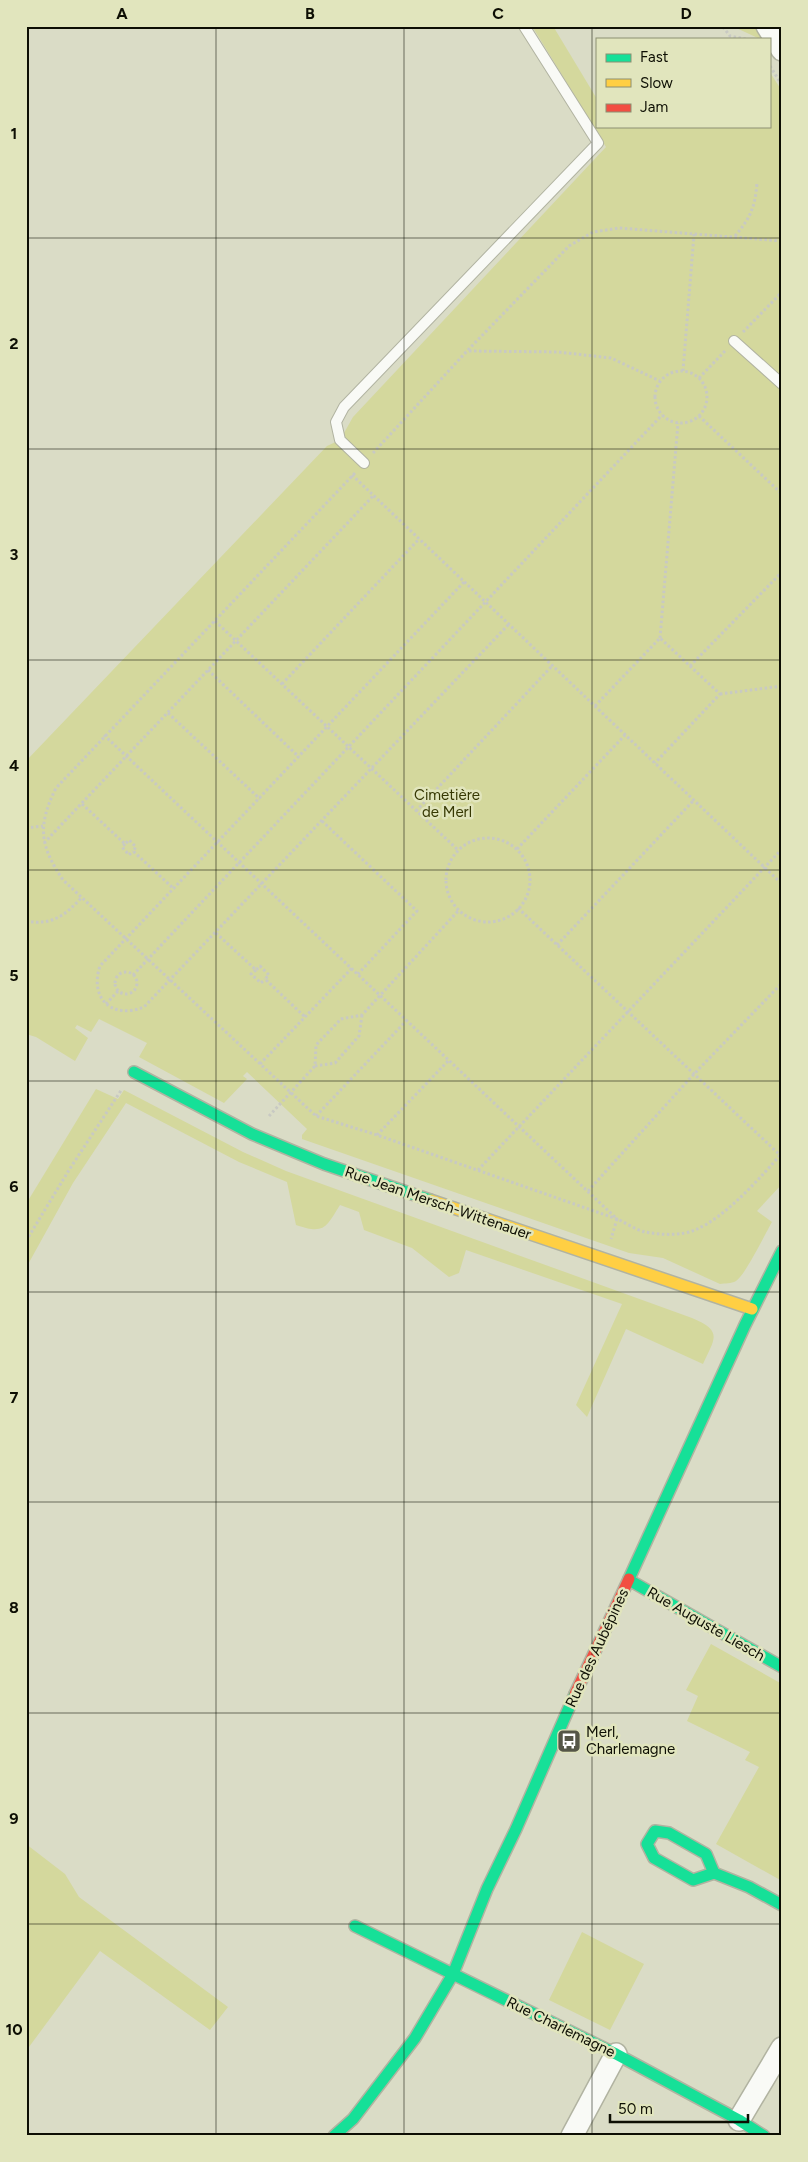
<svg xmlns="http://www.w3.org/2000/svg" width="808" height="2162" font-family="Figtree,sans-serif">
<style>
.green{fill:#d4d89d}
.lines{fill:none;stroke-linecap:round;stroke-linejoin:round}
.lane-casing{stroke:#b1b3a1;stroke-width:12}
.street-casing{stroke:#b1b3a1;stroke-width:24}
.fast-casing{stroke:#b1b3a1;stroke-width:14}
.slow-casing{stroke:#b1b3a1;stroke-width:14}
.jam-casing{stroke:#b1b3a1;stroke-width:14}
.path{stroke:#c8c9c3;stroke-width:3;stroke-dasharray:2.5 2.5;stroke-linecap:butt}
.lane{stroke:#f9faf6;stroke-width:10}
.street{stroke:#f9faf6;stroke-width:21}
.fast{stroke:#16e098;stroke-width:11}
.slow{stroke:#ffcf43;stroke-width:11}
.jam{stroke:#f24e42;stroke-width:11}
.grid{fill:none;stroke:#0d0e03;stroke-width:1;stroke-opacity:0.55}
.labels{text-anchor:middle;stroke-width:5;stroke-linejoin:round;paint-order:stroke}
.park-label{font-size:15px;fill:#363803;stroke:#e1e5bd}
.street-label{font-size:15px;fill:#0d0e03;stroke:#e1e5bd}
.poi-label{font-size:15px;fill:#0d0e03;stroke:#e1e5bd;text-anchor:start}
.neatline{fill:none;stroke:#0d0e03;stroke-width:2}
.grid-label{font-size:16px;text-anchor:middle;font-weight:bold;fill:#0d0e03}
</style>
<rect width="100%" height="100%" fill="#dadcc6"/>
<path class="green" d="M532,26h21l44,73v27h172v-55l13,20v1093l-25,27 15,11c-7,12 -26,52 -36,59 -5,3 -11,2 -16,3l-57,-26 -34,-5 -327,-114v-4l5,-6 -60,-57 -4,4 4,3 -23,24 -85,-46 8,-14 -48,-24 -8,13 -14,-7 -2,3 13,10 -13,23 -39,-24 -10,-3v-273l301,-315 13,-6 13,-23 253,-270z
M732,26l23,2 13,11h-8z
M96,1089l22,10 6,-9 119,62 43,19 406,147c31,13 23,20 11,46l-77,-35 -39,88 -11,-12 46,-101 -156,-54 -7,23 -10,4 -37,-29 -48,-18 -5,-18 -19,-7c-14,22 -15,30 -44,20l-9,-43 -48,-20 -113,-59 -53,80 -47,85v-64z
M711,1644l71,40v197l-66,-37 43,-77 -14,-7 5,-8 -63,-31 11,-25 -12,-6z
M26,1844l39,30 14,23 149,110 -18,23 -110,-79 -74,100z
M582,1932l62,32 -34,66 -61,-30z"/>
<g class="lines">
<g class="lane-casing">
<path id="lane" d="M734,341l48,43
M364,463l-24,-23 -4,-18 8,-15 254,-264 -74,-117"/>
</g>
<g class="street-casing">
<path id="street" d="M767,26l15,24
M739,2120l43,-72
M572,2136l44,-82"/>
</g>
<g class="fast-casing">
<path id="fast" d="M134,1072l118,62 72,30 106,36
M629,1579l116,-254 37,-74
M629,1580l153,87
M714,1873l-8,-19 -37,-21 -14,-2 -8,13 7,14 39,22 21,-7 35,14 33,18
M355,1926l261,128 123,66 25,16
M334,2136l19,-17 62,-81 38,-64 34,-85 29,-60 59,-135"/>
</g>
<g class="slow-casing">
<path id="slow" d="M430,1200l322,109"/>
</g>
<g class="jam-casing">
<path id="jam" d="M575,1694l54,-115"/>
</g>
<path class="path" d="M723,27l7,9 16,3
M770,66l12,19
M735,236c16,-19 20,-29 22,-53
M743,332l39,-40
M469,351l89,1 53,6 49,23
M655 397a26 26 0 1 1 52 0a26 26 0 1 1-52 0Z
M683,371l11,-137
M699,378l26,-27
M699,416l83,78
M373,453l94,-102 102,-105 24,-14 26,-4 163,13
M355,473l-299,315c-19,38 -16,58 7,92l253,236 61,19 240,84c9,4 19,11 28,13 16,3 36,4 50,-2 31,-13 65,-52 87,-77
M352,475l430,409
M464,582l-364,384c-11,32 12,54 44,41l365,-383
M215,621l243,229
M660,638l18,-215
M690,666l92,-94
M208,670l91,87
M282,684l137,-145
M720,694l62,-8
M595,706l65,-68 60,56 -65,69
M168,713l92,86
M104,735l513,484 -6,20
M82,804l43,40 4,-4 7,7 -3,4 41,38
M416,811l136,-145
M322,821l95,90 -59,63
M26,828l17,-2
M446 880a42 42 0 1 1 84 0a42 42 0 1 1-84 0Z
M44,843l330,-348
M125,844l-3,3 7,8 4,-4
M517,849l108,-114
M518,908l262,247
M26,921c25,5 40,-6 55,-23
M216,933l40,37 4,-4 9,9 -4,4 40,38
M557,945l137,-145
M256,970l-5,4 10,9 4,-4
M115 983a11 11 0 1 1 22 0a11 11 0 1 1-22 0Z
M133,975l529,-560
M106,1004l12,-13
M260,1064l92,-96
M315,1066l20,-3 24,-27 3,-21
M269,1116l46,-50 1,-21 25,-26 21,-4 97,-105
M316,1116l91,-96
M377,1135l72,-75
M478,1170l304,-321
M588,1191l106,-117 88,-91
M26,1241l43,-71 53,-81"/>
<use href="#lane" class="lane"/>
<use href="#street" class="street"/>
<use href="#fast" class="fast"/>
<use href="#slow" class="slow"/>
<use href="#jam" class="jam"/>
</g>
<path class="grid" d="M216,26v2110M404,26v2110M592,26v2110M26,238h756M26,449h756M26,660h756M26,870h756M26,1081h756M26,1292h756M26,1502h756M26,1713h756M26,1924h756"/>
<defs>
<g id="bus-square" transform="scale(1.25)"><rect x="-9" y="-9" width="18" height="18" rx="4" fill="#555647" stroke="#e1e5bd"/><path d="M-5-6H5V4H4V6H2V4H-2V6H-4V4H-5ZM-3.5-4V0h7V-4ZM-3.5 1.2v1.5H-2V1.2ZM2 1.2v1.5H3.5V1.2Z" fill="#fff"/></g>
</defs>
<g fill-rule="evenodd">
<use href="#bus-square" x="569" y="1741"/>
</g>
<g class="labels">
<g class="park-label">
<text x="447" y="800">Cimetière<tspan x="447" dy="17">de Merl</tspan></text>
</g>
<g class="street-label">
<text transform="translate(438 1203) rotate(19)" y="5">Rue Jean Mersch-Wittenauer</text>
<text transform="translate(706 1624) rotate(30)" y="5">Rue Auguste Liesch</text>
<text transform="translate(597 1648) rotate(-65)" y="5">Rue des Aubépines</text>
<text transform="translate(561 2027) rotate(26)" y="5">Rue Charlemagne</text>
</g>
<g class="poi-label">
<text x="586" y="1737">Merl,<tspan x="586" dy="17">Charlemagne</tspan></text>
</g>
</g>
<rect width="808" height="2162" fill="none" stroke="#e1e5bd" stroke-width="55"/>
<rect x="596" y="38" width="175" height="90" fill="#e1e5bd" stroke="#8c8f73"/>
<rect x="606" y="54" width="25" height="8" fill="#16e098" stroke="#8c8f73"/>
<text x="640" y="62" font-size="15" fill="#0d0e03">Fast</text>
<rect x="606" y="79" width="25" height="8" fill="#ffcf43" stroke="#8c8f73"/>
<text x="640" y="88" font-size="15" fill="#0d0e03">Slow</text>
<rect x="606" y="104" width="25" height="8" fill="#f24e42" stroke="#8c8f73"/>
<text x="640" y="112" font-size="15" fill="#0d0e03">Jam</text>
<path d="M610 2114v8h138v-8" fill="none" stroke="#0d0e03" stroke-width="2.5"/>
<text x="618" y="2114" font-size="15" fill="#0d0e03" stroke="#e1e5bd" stroke-width="4" paint-order="stroke">50 m</text>
<rect x="28" y="28" width="752" height="2106" class="neatline"/>
<g class="grid-label">
<text x="122" y="19">A</text>
<text x="310" y="19">B</text>
<text x="498" y="19">C</text>
<text x="686" y="19">D</text>
<text x="14" y="139">1</text>
<text x="14" y="349">2</text>
<text x="14" y="560">3</text>
<text x="14" y="771">4</text>
<text x="14" y="981">5</text>
<text x="14" y="1192">6</text>
<text x="14" y="1403">7</text>
<text x="14" y="1613">8</text>
<text x="14" y="1824">9</text>
<text x="14" y="2035">10</text>
</g>
</svg>
